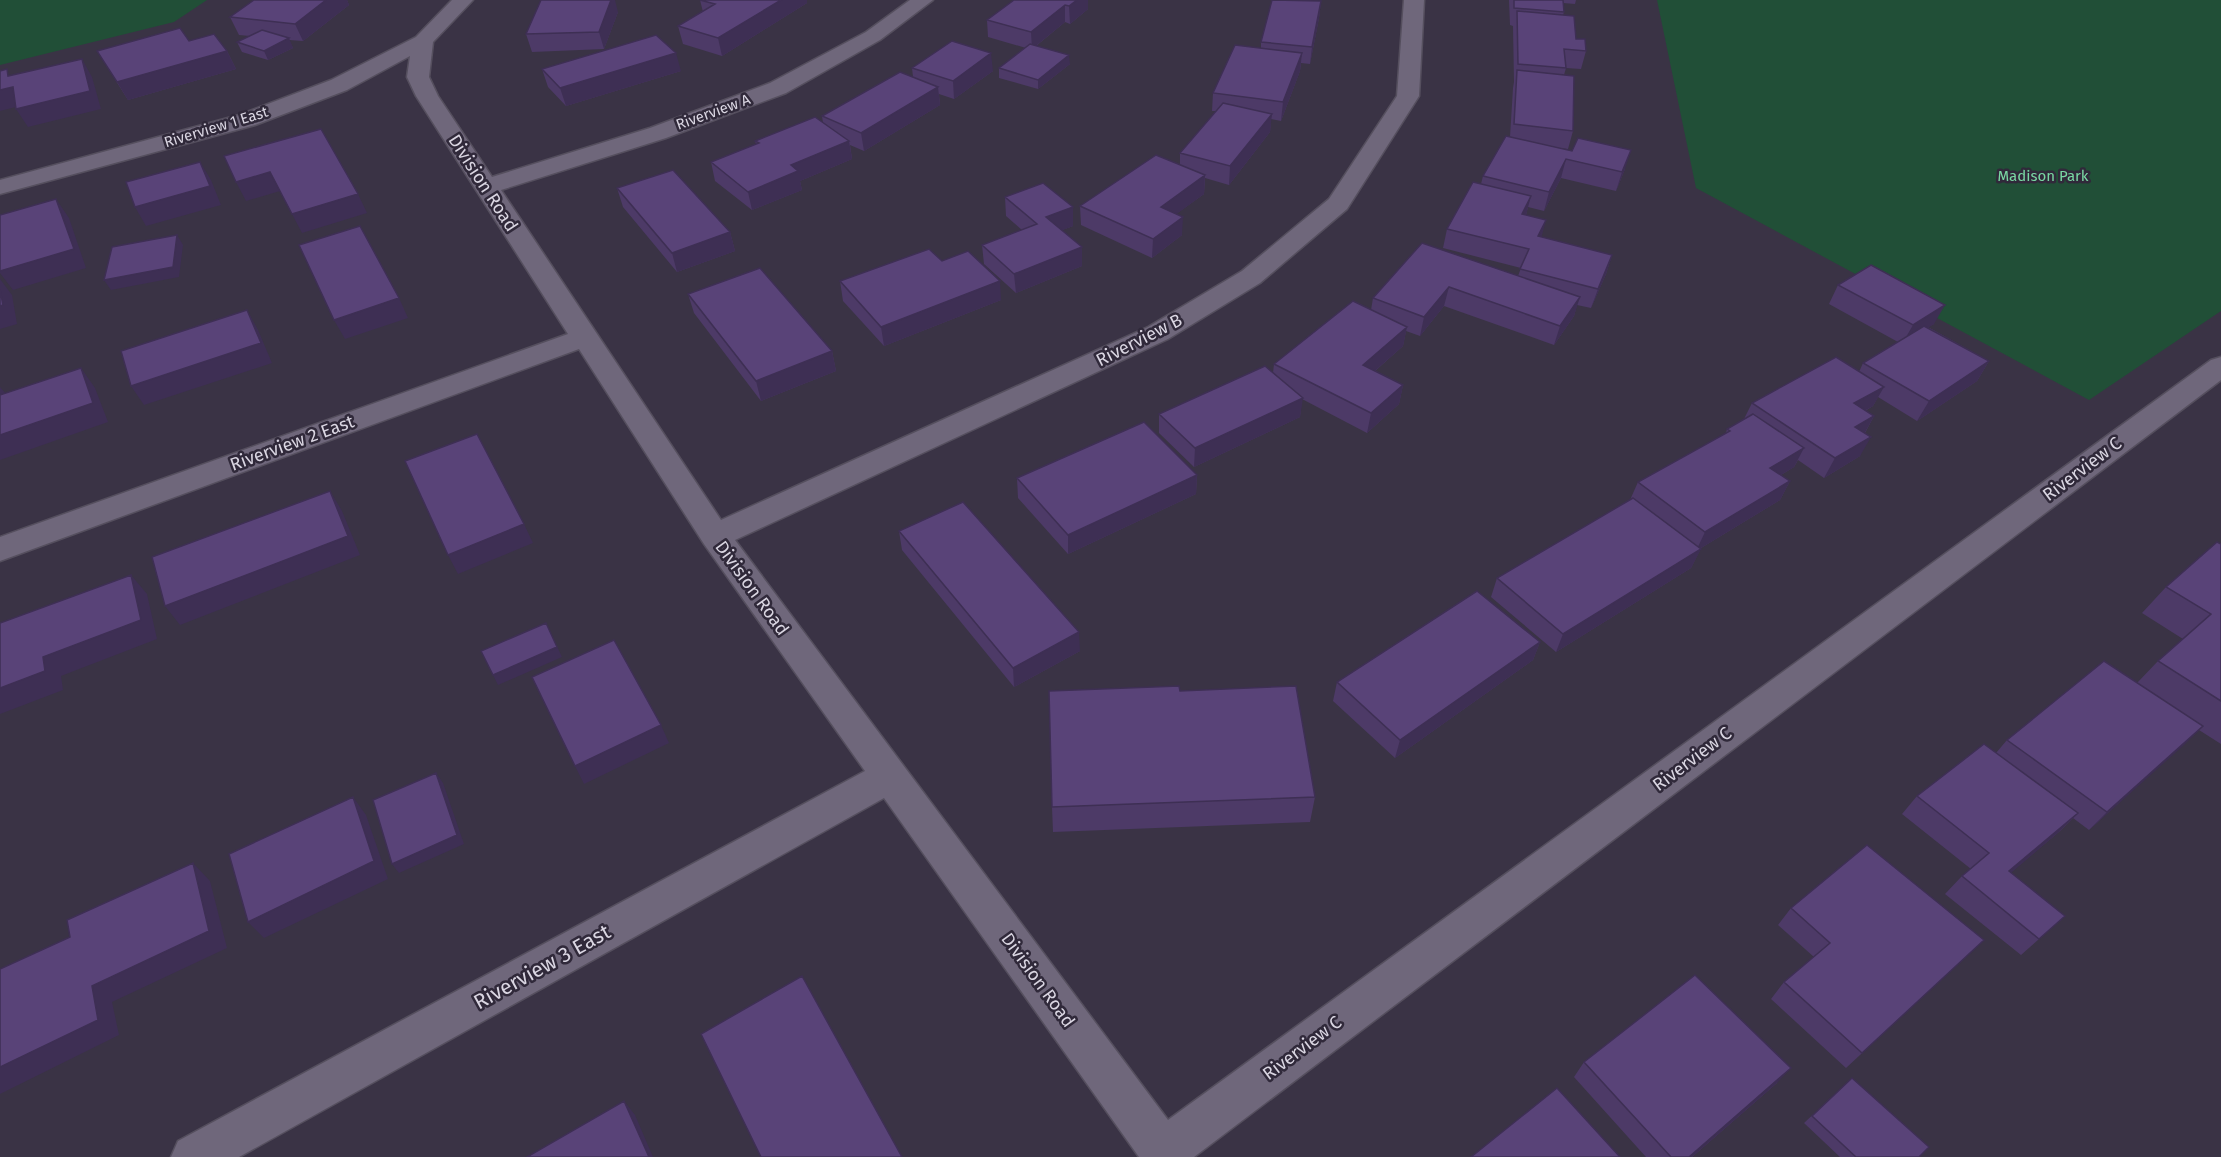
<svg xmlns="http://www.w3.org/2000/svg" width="2221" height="1157" font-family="'Fira Sans',sans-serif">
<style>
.green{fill:#214f37}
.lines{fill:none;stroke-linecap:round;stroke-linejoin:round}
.minor-casing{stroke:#554f5e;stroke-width:3}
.minor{fill:#6f677b;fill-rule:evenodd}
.wall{fill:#4d3a67}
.shaded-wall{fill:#3e2f54}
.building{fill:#594378;stroke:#3e2f54;stroke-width:1.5}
.labels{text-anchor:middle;stroke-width:5;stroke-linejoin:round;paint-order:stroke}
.far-street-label{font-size:15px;fill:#dad6e2;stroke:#30293a}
.far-park-label{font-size:15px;fill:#79d8a3;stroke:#30293a}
.street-label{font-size:18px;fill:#dad6e2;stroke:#30293a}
.near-street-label{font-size:21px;fill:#dad6e2;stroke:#30293a}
</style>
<rect width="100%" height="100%" fill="#3a3345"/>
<path class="green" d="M0,0h207l-33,22 -174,43z
M1657,0h564v311l-132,89 -393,-212z"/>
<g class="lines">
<g class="minor-casing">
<path id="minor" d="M452,0h21l-40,42 -4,35 9,19 54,81 158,-49 120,-45 96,-51 44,-32h23l-53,40 -94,53 -120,45 -165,52 220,330 427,-193 94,-56 87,-72 68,-103 7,-96h20l-5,96 -72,113 -87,74 -92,56 -433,201 433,580 1043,-760 10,-3v23l-1027,777h-55l-255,-359 -645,359h-68l7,-16 687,-370 -161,-227 -125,-195 -579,212v-24l568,-203 -152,-238 -9,-19 3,-21 -63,34 -92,35 -255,69v-14l239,-65 92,-35 85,-43z"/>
</g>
<use href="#minor" class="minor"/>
</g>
<path class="wall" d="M254,0h93l2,5 -46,36 -14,-1 4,8 -25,12 -26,-8 -5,-10 13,-6 -11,-1 -9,-18z
M700,0l107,3 -85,53 -39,-12 -5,-18 25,-14z
M1014,0h74v9l-18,15 -5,-2 -29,24 34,18 -32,25 -39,-11v-10l27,-20 -38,-11 -1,-17z
M1509,0h67l-1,4 -12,-1 1,9 -1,3 13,24 10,12 -5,18 -15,-1 -2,7 9,56 -5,18 -8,-1 65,21 -9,22 -55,-13 -17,33 -16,-4 -2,8 15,22 71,18 -6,19 -15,34 -14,-3 -3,11 -20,29 -110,-39 -24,30 -14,-5 -3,15 -28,25 28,14 -4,19 -32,29 -65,-34 -2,18 -106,50 -35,-34v-19l114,-41 1,-9 97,-54 2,-12 145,-22 3,-8 -78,-20 4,-19 34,-45 2,-8 27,-39 3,-49 1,-6 -1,-56 -3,-1z
M1321,1l-2,17 -9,46 -9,-1 -1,8 -19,50 -10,-2 -1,13 -41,53 -24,-7 -1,16 -28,20 6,21 -30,23 -71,-33 -1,-19 100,-42v-11l36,-42h-4l1,-18 48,-45v-6z
M618,12l-14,37 -72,3 -6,-18z
M189,41l38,10 9,18 -108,31 -31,-49z
M912,68l81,3 -39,28 -15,-5 1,11 -76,46 -14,-6 2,14 -52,22 2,9 -50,20 -37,-29 -4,-19 45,-18 -1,-3 68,-18 -1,-7 91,-39z
M542,69l139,2 -115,35 -18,-19z
M617,188l113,44 5,19 -58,21 -54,-65z
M1005,197l68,29 -11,4 20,17v19l-66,27 -32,-29 -2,-19 40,-15 -16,-14z
M942,261l59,39 -117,46 -41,-45 -3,-20z
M1838,285l96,39 -6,3 61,34 -12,20 -60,40 -39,-24 -5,9 -8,5 9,5 -9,17 -5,23 -36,22 -26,-18 -4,7 -13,8 9,6 -10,19 -79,48 -10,20 -135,84 -65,-55 6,-19 133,-78 8,-18 88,-49 1,-4 17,-10 8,-16 107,-31 4,-9 35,-21 -69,-38z
M688,294l144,57 4,20 -75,30 -67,-88z
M1197,475l-1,19 -128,60 -50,-56 -1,-20z
M899,531l181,120 -66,36 -112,-137z
M2221,544v200l-22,-14 -110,100 -16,-12 -13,13 -50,42 55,43 -44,39 -76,-61 17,-18 9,-7 -69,-55 15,-18 79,-43 11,-13 130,-57 21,-22 25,-22 -41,-26 24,-26z
M1540,642l-7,18 -138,98 -62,-57 4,-19z
M1315,797l-5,25 -257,10 -1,-25z
M1791,908l193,32 -138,128 -75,-69 13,-17 30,-25 -36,-32z
M1584,1062l193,21 -85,74h-46l-72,-80z
M1852,1078l67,79h-79l-36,-34z"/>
<path class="shaded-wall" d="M326,0h21l2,5 -46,36 -8,-17z
M611,0h4l3,12 -14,37 -5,-17z
M781,0h26v3l-85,53 -4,-18z
M1077,0h11v9l-18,15 -1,-18z
M1321,1l-2,17 -9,46 2,-17z
M1065,5v17l-33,27 -1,-17z
M289,38l4,10 -25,12 -4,-9z
M227,51l9,18 -108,31 -11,-18z
M676,53l5,18 -115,35 -6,-18z
M991,53l2,18 -39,28 -1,-18z
M1302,53l-2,18 -19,50 2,-19z
M1069,55l1,9 -32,25v-9z
M82,59l10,18 9,32 -73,18 -12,-18z
M13,87l11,18 -24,6v-21z
M938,87l2,18 -76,46 -3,-18z
M1272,114l-2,18 -41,53 1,-19z
M849,141l3,18 -52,22 2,9 -50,20 -4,-18 43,-27z
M1631,150l-6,19 -9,22 6,-19z
M1566,159l-5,19 -17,33 5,-19z
M200,162l11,18 10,25 -75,21 -11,-19z
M270,172l10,19 -34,10 -10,-19z
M1205,175l-1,19 -44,32 1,-19z
M358,194l9,19 -65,20 -10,-19z
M1531,196l-5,19 -4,-1z
M56,199l13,19 17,50 -73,22 -13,-17v-2z
M1073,207v19l-26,10 -1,-19z
M1183,217l-1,18 -30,23 1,-19z
M1546,220l-5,19 -3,-3z
M730,232l5,19 -58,21 -5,-19z
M177,235l6,10 -4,32 -68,13 -7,-10z
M1082,247v19l-66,27 -2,-19z
M1612,255l-6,19 -15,34 7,-19z
M0,279l12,16 5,29 -17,5z
M1000,281l1,19 -117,46 -3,-19z
M1449,287l-5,19 -24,30 4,-19z
M1580,297l-6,19 -20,29 6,-19z
M399,298l9,20 -63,21 -11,-19z
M1945,305l-11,19 -32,20 11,-19z
M247,310l11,20 14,33 -128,42 -13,-19z
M1407,327l-4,19 -43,38 3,-19z
M832,351l4,20 -75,30 -5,-20z
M1989,361l-12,20 -60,40 12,-20z
M81,368l14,20 13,34 -108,38v-25z
M1403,385l-4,19 -32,29 4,-20z
M0,387l13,15 3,13 -16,-21z
M1884,387l-11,19 -30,17 11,-20z
M1303,398l-3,19 -106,50 1,-19z
M1874,416l-11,20 -8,-9z
M1871,437l-11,19 -36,22 11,-20z
M1804,448l-10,19 -33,20 9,-19z
M1197,475l-1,19 -128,60v-19z
M1790,481l-10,19 -84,51 9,-19z
M330,491l12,20 18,44 -180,70 -15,-19z
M524,524l9,19 -75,31 -10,-19z
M1701,549l-10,19 -135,84 7,-18z
M131,575l16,19 10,45 -96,37 2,14 -63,24v-26l43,-31z
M546,623l16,34 -64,28 -5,-10z
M1079,632l1,19 -66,36 -1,-19z
M1540,642l-7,18 -138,98 5,-18z
M661,725l8,18 -85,41 -9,-18z
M2203,726l-19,19 -95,85 18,-18z
M436,773l7,10 21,61 -65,29 -7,-9z
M353,797l13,18 22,64 -124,59 -16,-16z
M2078,813l-18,18 -68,58 17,-18z
M193,863l17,18 17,67 -115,54 7,33 -119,59v-27l92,-81z
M1791,1068l-14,15 -85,74h-3z
M624,1101l11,14 18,42h-4z"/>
<path class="building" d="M254,0h72l-31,24 -65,-7z
M541,0h70l-12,32 -73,2z
M700,0h81l-63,38 -40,-12 37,-22z
M1014,0h63l-8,6 -4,-1 -34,27 -44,-12z
M1272,0l49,1 -9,46 -51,-5z
M1514,0h49l1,12 -50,-4z
M1517,11l57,5 2,23h9l1,12 -22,-2 2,19 -48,-4z
M180,28l9,13 25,-7 13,17 -110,31 -20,-31z
M262,30l27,8 -25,13 -27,-9z
M656,35l20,18 -116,35 -18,-19z
M952,41l39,12 -38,28 -41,-13z
M1030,44l39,11 -31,25 -39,-12z
M1235,45l67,8 -19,49 -70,-9z
M82,59l8,32 -74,18 -3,-22 -13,3v-19l7,-2 1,7z
M1517,70l57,6 -1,55 -59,-7z
M900,72l38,15 -77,46 -39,-17z
M1223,103l49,11 -42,52 -50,-13z
M815,117l34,24 -58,24 7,6 -50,21 -37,-30 48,-19 -4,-2z
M321,129l37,65 -66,20 -22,-42 -34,10 -12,-26z
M1506,136l66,15 6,-13 53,12 -9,22 -56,-13 -17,33 -66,-16z
M1156,155l49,20 -44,32 22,10 -30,22 -73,-33z
M200,162l10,24 -75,21 -9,-25z
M673,170l57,62 -58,21 -55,-65z
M1473,182l58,14 -9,18 24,6 -8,16 74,19 -14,34 -78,-20 9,-20 -82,-20z
M1043,183l30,24 -27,10 36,30 -68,27 -32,-29 55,-21 -32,-27z
M56,199l18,50 -74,22v-56z
M360,226l39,72 -65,22 -35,-75z
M177,235l-4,32 -69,13 8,-33z
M1422,243l158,54 -20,29 -111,-39 -25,30 -51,-19z
M929,249l13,12 26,-10 32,30 -119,46 -41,-46z
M1871,265l74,40 -32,20 -75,-40z
M760,268l72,83 -76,30 -68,-87z
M0,290l3,15 -3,1z
M1353,301l54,26 -44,38 40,20 -32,28 -97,-49z
M247,310l14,33 -130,43 -10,-35z
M1924,326l65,35 -60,40 -66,-38z
M1836,357l48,30 -30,16 20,13 -19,11 16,10 -36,21 -83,-55z
M1265,366l38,32 -108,50 -36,-34z
M81,368l12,35 -93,32v-41v1z
M1753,414l51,34 -34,20 20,13 -85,51 -67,-50 92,-51 -3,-2z
M1144,422l53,53 -129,60 -51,-57z
M477,434l47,90 -76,31 -43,-94z
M330,491l18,45 -183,70 -13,-49z
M1633,498l68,51 -138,85 -66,-56z
M963,502l116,130 -66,36 -114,-137z
M2217,542l4,2v157l-63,-40 53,-47 -45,-27z
M131,575l10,45 -98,37 2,14 -45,17v-65z
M1477,591l63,51 -140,98 -63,-58z
M546,623l11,24 -64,28 -12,-24z
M614,640l47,85 -86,41 -43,-89z
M2104,661l99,65 -96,86 -100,-72z
M1179,686l1,5 116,-5 19,111 -263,10 -3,-116z
M1984,744l94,69 -69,58 56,45 -26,23 -77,-63 27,-23 -72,-57z
M436,773l21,62 -65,29 -19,-64z
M353,797l21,64 -126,61 -19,-68z
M1867,845l117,95 -122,113 -78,-71 46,-39 -39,-35z
M193,863l16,68 -117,55 6,34 -98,47v-98l70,-32 -3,-17z
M1695,975l96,93 -102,89h-18l-87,-95z
M802,976l100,181h-141l-60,-123z
M1852,1078l77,69 -10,10h-63l-44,-41z
M1557,1088l63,69h-149z
M624,1101l25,56h-122z"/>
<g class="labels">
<g class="far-street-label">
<text transform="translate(713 112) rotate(-20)" y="5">Riverview A</text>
<text transform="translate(216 127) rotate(-17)" y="5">Riverview 1 East</text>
</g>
<g class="far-park-label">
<text x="2043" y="181">Madison Park</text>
</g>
<g class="street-label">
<text transform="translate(483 183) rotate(57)" y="6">Division Road</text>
<text transform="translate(1139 340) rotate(-27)" y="6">Riverview B</text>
<text transform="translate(292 443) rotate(-20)" y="6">Riverview 2 East</text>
<text transform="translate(2082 469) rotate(-37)" y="6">Riverview C</text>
<text transform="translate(752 588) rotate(54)" y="6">Division Road</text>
<text transform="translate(1692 759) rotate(-37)" y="6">Riverview C</text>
<text transform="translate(1038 980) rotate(54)" y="6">Division Road</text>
<text transform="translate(1302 1048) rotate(-37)" y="6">Riverview C</text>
</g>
<g class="near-street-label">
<text transform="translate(542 967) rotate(-29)" y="7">Riverview 3 East</text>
</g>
</g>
</svg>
